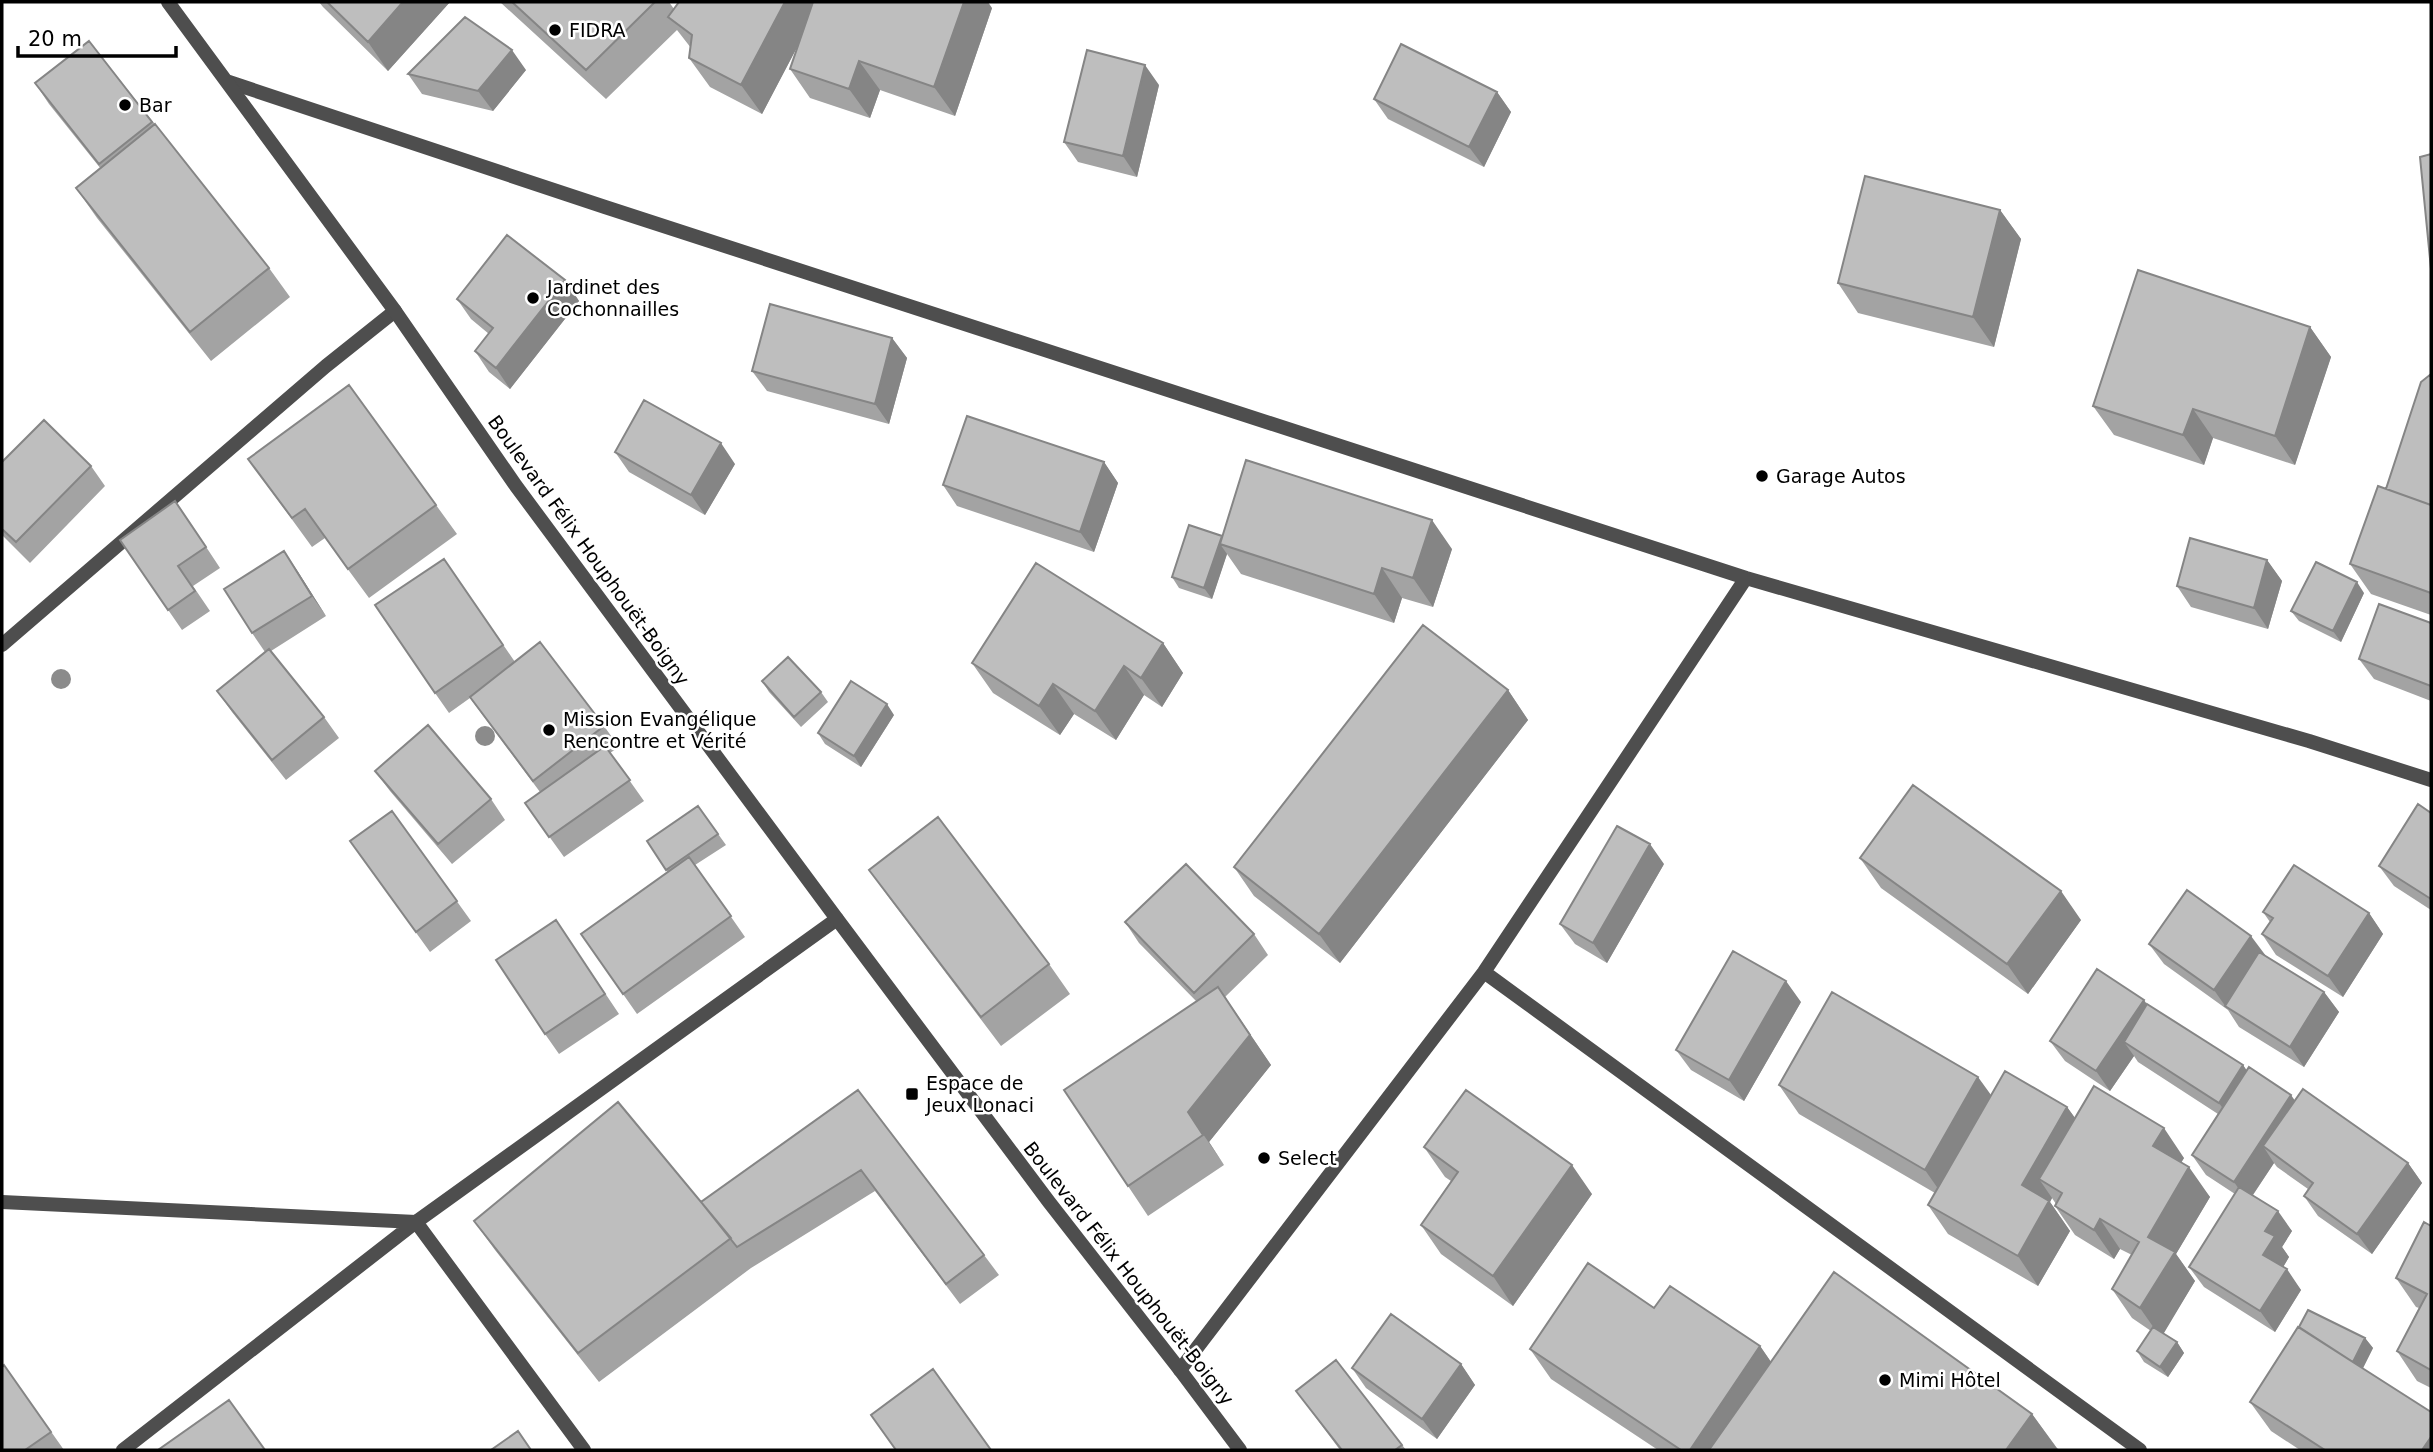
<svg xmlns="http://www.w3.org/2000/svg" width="2433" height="1452" font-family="'DejaVu Sans',sans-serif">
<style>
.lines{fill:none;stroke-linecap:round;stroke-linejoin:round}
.minor{stroke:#4e4e4e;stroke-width:14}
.tertiary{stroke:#4e4e4e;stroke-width:14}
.tree{fill:#8b8b8b}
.wall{fill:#a3a3a3}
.shaded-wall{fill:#858585}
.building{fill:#bebebe;stroke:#858585;stroke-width:2}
.poi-dot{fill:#000;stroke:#fff;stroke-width:2.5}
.labels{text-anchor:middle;stroke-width:5;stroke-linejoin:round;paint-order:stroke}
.poi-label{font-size:19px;fill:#000;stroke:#fff;text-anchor:start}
.street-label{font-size:19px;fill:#000;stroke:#fff}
</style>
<rect width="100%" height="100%" fill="#fff"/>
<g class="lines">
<path class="minor" d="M229,82l376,125 1141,371 563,163 122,39
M2,645l324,-279 69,-55
M1484,972l656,478
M2,1202l414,20 168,228
M1180,1370l304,-398 262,-394
M123,1450l293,-228 421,-303"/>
<path class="tertiary" d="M168,2l227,309 121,175 321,433 212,283 131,168 60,80"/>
</g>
<g class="tree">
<circle cx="61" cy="679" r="10"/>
<circle cx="485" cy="736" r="10"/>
</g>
<path class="wall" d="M319,2h131l-62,69 -65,-64z
M500,2h169l5,7 318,-1 -37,108 -75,-26 -10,28 -60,-20 -20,-29 9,-26 -37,71 -52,-27 -21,-29 2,-10 -14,-18 -71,69z
M89,41l180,227 21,29 -79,64 -114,-143 -21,-30 25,-19 -52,-65 -14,-21z
M526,70l-33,41 -71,-17 -14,-20z
M1159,85l-22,92 -59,-15 -14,-20z
M1497,92l14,20 -27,55 -96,-48 -14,-20z
M2000,210l21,29 -27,108 -136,-34 -20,-30z
M565,280l14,21 -69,88 -21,-17 -14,-21 14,-17 -18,-15 -14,-20z
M2310,327l21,30 -36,108 -82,-27 -9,27 -90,-30 -21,-29z
M892,338l15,20 -18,66 -122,-33 -15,-20z
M2431,374v241l-60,-21 -21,-30 36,-75z
M615,452l120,12 -30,51 -76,-43z
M248,459l188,46 21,29 -88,64 -44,-60 -13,9z
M2,462l89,4 14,20 -75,77 -28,-28z
M1104,462l14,21 -24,69 -137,-46 -14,-21z
M189,521l31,47 -27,18 17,25 -28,19 -62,-90z
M1222,536l230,13 -19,58 -31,-9 -8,25 -153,-49 -14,-20 -15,45 -33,-11 -7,-11z
M284,551l14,21 28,44 -55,35 53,66 15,21 -53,42 -54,-68 -15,-21 48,-39 -13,-19z
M444,559l71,103 89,64 15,21 -9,6 34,48 -80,56 -39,-54 15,-11 -70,-94 -21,15 -14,-20z
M2267,560l15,21 -14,48 -77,-22 -14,-21z
M2364,593l-23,49 -42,-21 -8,-10z
M2431,623v78l-57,-22 -15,-20z
M1163,643l20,30 -21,34 -18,-12 -28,45 -42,-26 -14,21 -67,-42 -21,-30z
M762,681l59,11 7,10 -27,25 -32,-35z
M1508,690l20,30 -188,243 -86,-67 -20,-29z
M894,715l-33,52 -36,-23 -7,-11z
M375,771l116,28 14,21 -53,44 -62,-73z
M698,806l28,39 -31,20 50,72 -108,77 -56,-80 87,-61 -21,-32z
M392,811l79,110 -41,31 -80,-111z
M2431,813v97l-37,-24 -15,-20z
M1860,858l221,62 -53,74 -147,-106z
M1664,864l-57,99 -32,-19 -15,-20z
M869,870l180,94 21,30 -69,52 -111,-147z
M2263,912l106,1 14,21 -40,63 -67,-42 -14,-21 8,-12z
M556,920l63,94 -60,40 -14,-20z
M1125,922l129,12 14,21 -43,42 46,68 -62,77 15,23 -76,51 -20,-30 69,-184 -58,-59z
M2149,944l117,12 58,36 15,20 -35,55 -65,-40 -11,-17 -64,-46z
M1801,1002l-57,99 -53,-31 -15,-20z
M2147,1004l96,61 4,6 48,30 113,62 14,20 -50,71 -54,-38 -14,-20 4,-7 -31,-22 -3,-4 -21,32 39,36 -10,16 7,10 -6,10 18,23 -26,42 -71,-45 -15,-20 46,-73 -29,-19 -14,-20 26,-41 -80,-52 -4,-6 -24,35 -45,-30 -15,-20z
M1779,1085l212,10 76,12 8,11 109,40 -3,4 29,35 -34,57 19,27 -32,52 14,9 7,11 -16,24 -24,-15 -7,-11 14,-20 -19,-13 -20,-29 20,-34 -12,-6 -6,10 -39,-24 -20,-29 1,-2 -4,-6 -2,4 20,29 -32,55 -90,-52 -20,-29 7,-12 -136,-79z
M858,1090l126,165 15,20 -39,29 -85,-113 -124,77 -152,114 -104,-132 -21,-29 227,-19z
M1424,1147l168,47 -79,112 -72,-52 -20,-29 30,-44 -6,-4z
M2431,1226v162l-14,-7 -20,-30 22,-43 -3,-1 -20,-29z
M1654,1308l106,38 11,16 261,52 25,34 3,2h-402l-107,-71 -21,-30z
M2365,1338l8,10 -10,20 68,82h-131l-29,-19 -21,-29z
M1336,1360l70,90h-66l-44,-59z
M1461,1364l14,21 -38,54 -71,-51 -14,-20z
M4,1365l60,85h-62z"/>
<path class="shaded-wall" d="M403,2h47l-62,69 -20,-29z
M785,2h36l-59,112 -21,-29z
M964,2h24l4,6 -37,108 -21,-29z
M512,50l14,20 -33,41 -15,-20z
M859,61l21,29 -10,28 -21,-29z
M1145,65l14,20 -22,92 -14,-21z
M1497,92l14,20 -27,55 -15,-20z
M2000,210l21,29 -27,108 -21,-30z
M565,280l14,21 -69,88 -14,-21z
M2310,327l21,30 -36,108 -20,-29z
M892,338l15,20 -18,66 -14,-20z
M2193,409l20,29 -9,27 -21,-30z
M721,443l14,21 -30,51 -14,-20z
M1104,462l14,21 -24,69 -14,-20z
M1432,520l20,29 -19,58 -20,-29z
M1222,536l-2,8 7,10 -15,45 -8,-11z
M284,551l14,21 28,44 -14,-20z
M2267,560l15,21 -14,48 -14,-21z
M1382,568l20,30 -8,25 -20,-29z
M2357,582l7,11 -23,49 -8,-11z
M1163,643l20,30 -21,34 -21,-29z
M1124,666l20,29 -28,45 -21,-29z
M1053,684l21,30 -14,21 -21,-29z
M1508,690l20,30 -188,243 -21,-29z
M887,704l7,11 -33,52 -7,-11z
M1650,844l14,20 -57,99 -14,-20z
M2061,891l20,29 -53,74 -21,-30z
M2369,913l14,21 -40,63 -15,-21z
M2251,936l15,20 -41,50 3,4 -14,-20z
M1786,981l15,21 -57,99 -15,-21z
M1218,987l53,78 -62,77 15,23 -36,-53z
M2324,992l15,20 -35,55 -14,-20z
M2144,1000l14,20 -34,22 10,14 -24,35 -14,-20z
M2243,1065l14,21 -24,37 -14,-20z
M1978,1077l21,29 -53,94 -21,-30z
M2291,1095l14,20 -42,31 11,17 -26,39 -14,-20z
M2067,1107l21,29 -49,43 13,19 -2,4 20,29 -32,55 -20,-30 4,-71z
M2164,1128l20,30 -10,17 -21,-29z
M2408,1163l14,20 -50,71 -15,-20z
M1572,1165l20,29 -79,112 -20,-30z
M2189,1167l21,30 -34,57 19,27 -34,57 -21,-30 8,-71z
M2278,1211l14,20 -10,16 7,10 -11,19 -15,-21 2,-24z
M2100,1219l20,30 -6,10 -20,-29z
M2287,1269l14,21 -26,42 -15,-21z
M2365,1338l8,10 -14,28 -7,-11z
M2177,1342l7,11 -16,24 -8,-10z
M1760,1346l20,29 -50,75h-40z
M1461,1364l14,21 -38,54 -15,-20z
M2032,1414l26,36h-52z
M2431,1437v13h-9z"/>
<path class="building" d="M327,2h76l-35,40z
M512,2h143l-69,68z
M679,2h106l-44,83 -52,-27 3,-23 -24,-18z
M813,2h151l-30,85 -75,-26 -10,28 -59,-20z
M465,17l47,33 -34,41 -70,-17z
M89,41l63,81 -53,42 -64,-81z
M1401,44l96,48 -28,55 -95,-48z
M1087,50l58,15 -22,91 -59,-14z
M155,124l114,144 -79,64 -114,-144z
M2431,154v115l-11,-112z
M1865,176l135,34 -27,107 -135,-34z
M507,235l58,45 -69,88 -21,-17 18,-23 -36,-29z
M2138,270l172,57 -35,109 -82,-27 -10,26 -90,-29z
M770,304l122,34 -17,66 -123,-33z
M2431,374v131l-45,-16 35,-107z
M349,385l87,120 -88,64 -43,-60 -13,9 -44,-59z
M644,400l77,43 -30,52 -76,-43z
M967,416l137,46 -24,70 -137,-47z
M44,420l47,46 -75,76 -14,-13v-67z
M1246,460l186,60 -19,58 -31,-10 -8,26 -154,-50z
M2378,486l53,19v88l-81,-29z
M175,501l31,46 -28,19 17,25 -27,19 -48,-70z
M1189,525l33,11 -18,52 -32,-11z
M2190,538l77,22 -13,48 -77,-22z
M284,551l28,45 -60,37 -28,-44z
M444,559l59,86 -68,48 -60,-88z
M2316,562l41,20 -24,49 -42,-20z
M1036,563l127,80 -22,35 -17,-12 -29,45 -42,-27 -14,22 -67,-43z
M2379,604l52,19v63l-72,-27z
M1423,625l85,65 -189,244 -85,-67z
M540,642l64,84 -71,55 -63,-84z
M269,649l55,68 -52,43 -55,-69z
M788,657l33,35 -27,25 -32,-36z
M851,681l36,23 -33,52 -36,-23z
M428,725l63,74 -53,45 -63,-73z
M605,746l25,34 -81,57 -24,-34z
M1913,785l148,106 -54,73 -147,-106z
M2418,804l13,9v86l-52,-33z
M698,806l20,28 -52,36 -19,-29z
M392,811l65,90 -41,31 -66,-91z
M938,817l111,147 -68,53 -112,-147z
M1617,826l33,18 -57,99 -33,-19z
M689,857l42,59 -108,78 -42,-60z
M1186,864l68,70 -60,59 -69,-71z
M2294,865l75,48 -41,63 -66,-42 11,-16 -10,-6z
M2187,890l64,46 -37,54 -65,-46z
M556,920l49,74 -60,40 -49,-74z
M1733,951l53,30 -57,99 -53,-30z
M2259,952l65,40 -34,55 -65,-41z
M2097,969l47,31 -48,71 -46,-30z
M1218,987l32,48 -62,77 15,23 -75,51 -64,-96z
M1832,992l146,85 -53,93 -146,-85z
M2147,1004l96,61 -24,38 -95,-61z
M2249,1067l42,28 -57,87 -42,-27z
M2005,1071l62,36 -45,78 27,16 -31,55 -90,-51z
M2094,1086l70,42 -11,18 36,21 -41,70 27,15 -35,56 -28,-19 27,-47 -39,-23 -6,11 -39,-24 7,-13 -23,-14z
M2303,1089l105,74 -51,71 -53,-38 9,-13 -50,-37z
M858,1090l126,165 -38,29 -85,-114 -124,77 -36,-45z
M1466,1090l106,75 -79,111 -72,-51 37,-53 -34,-25z
M618,1102l113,136 -153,115 -104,-132z
M2239,1187l39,24 -13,20 10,5 -12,19 24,14 -27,42 -71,-44z
M2424,1222l7,4v144l-34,-19 30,-57 -31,-16z
M1588,1263l66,45 16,-22 90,60 -70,104h-9l-151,-101z
M1834,1272l198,142 -26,36h-297z
M2308,1310l57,28 -12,24 -54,-35z
M1391,1314l70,50 -39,55 -70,-51z
M2153,1327l24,15 -17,25 -23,-16z
M2298,1327l133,85v25l-9,13h-97l-75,-48z
M1336,1360l66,85 -7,5h-53l-46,-59z
M4,1365l47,67 -26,18h-23v-83z
M933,1369l58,81h-95l-25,-35z
M229,1400l36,50h-107z
M518,1431l13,19h-40z"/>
<g class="poi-dot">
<circle cx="555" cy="30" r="7"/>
<circle cx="125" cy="105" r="7"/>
<circle cx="533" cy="298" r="7"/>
<circle cx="1762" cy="476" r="7"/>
<circle cx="549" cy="730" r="7"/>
<rect x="905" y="1087" width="14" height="14" rx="3.5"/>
<circle cx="1264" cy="1158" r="7"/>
<circle cx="1885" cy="1380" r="7"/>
</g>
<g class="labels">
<g class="poi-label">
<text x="569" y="37">FIDRA</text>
<text x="139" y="112">Bar</text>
<text x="547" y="294">Jardinet des<tspan x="547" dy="22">Cochonnailles</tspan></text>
<text x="1776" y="483">Garage Autos</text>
<text x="563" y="726">Mission Evangélique<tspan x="563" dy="22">Rencontre et Vérité</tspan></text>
<text x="926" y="1090">Espace de<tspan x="926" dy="22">Jeux Lonaci</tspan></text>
<text x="1278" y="1165">Select</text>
<text x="1899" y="1387">Mimi Hôtel</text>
</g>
<g class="street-label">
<text transform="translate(589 550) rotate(54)" y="7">Boulevard Félix Houphouët-Boigny</text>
<text transform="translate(1129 1273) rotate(52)" y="7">Boulevard Félix Houphouët-Boigny</text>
</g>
</g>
<rect width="2433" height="1452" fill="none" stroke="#000000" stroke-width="7"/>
<path d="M18 46v10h158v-10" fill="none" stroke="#000000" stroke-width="3.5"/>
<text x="28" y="46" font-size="21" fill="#000000" stroke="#ffffff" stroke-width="5" paint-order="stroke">20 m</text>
</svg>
